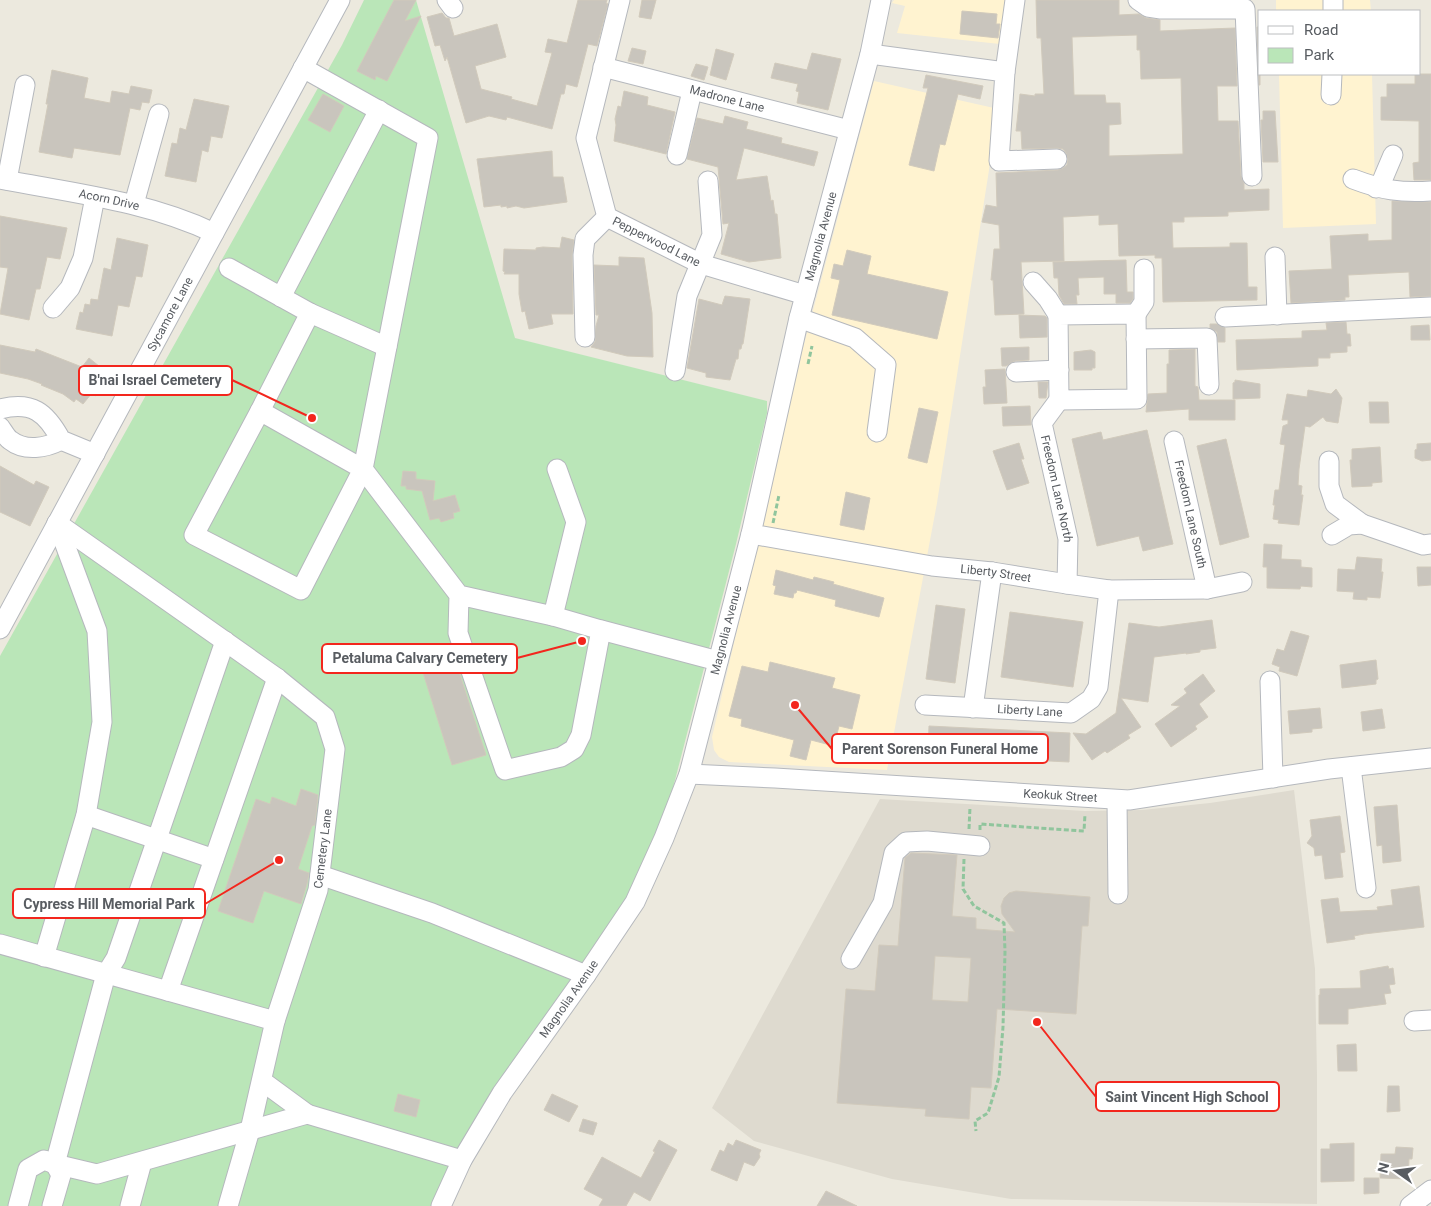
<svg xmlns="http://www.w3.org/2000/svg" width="1431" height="1206" font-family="Roboto,sans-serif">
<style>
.commercial{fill:#fff3d0}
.education{fill:#dedacf}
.green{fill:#bae6b8}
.building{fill:#c9c5bd;stroke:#d1cabc;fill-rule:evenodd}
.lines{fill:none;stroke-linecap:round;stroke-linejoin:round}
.minor-casing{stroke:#b5b8bd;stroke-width:21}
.path{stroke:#90c59d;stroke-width:3;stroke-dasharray:5 2.5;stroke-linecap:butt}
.minor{stroke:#fff;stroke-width:19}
.labels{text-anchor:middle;stroke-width:4;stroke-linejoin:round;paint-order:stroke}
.street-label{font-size:12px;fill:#585c61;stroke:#fff}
.leader{fill:none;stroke:#f3261d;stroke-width:2}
.callout-dot{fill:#f3261d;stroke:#fff;stroke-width:2}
.callout{fill:#fff;stroke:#f3261d;stroke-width:2}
.callout-label{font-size:14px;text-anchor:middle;font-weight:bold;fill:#585c61}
</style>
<rect width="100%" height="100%" fill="#ece9de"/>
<path class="commercial" d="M894,0h113l-7,44 -103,-11 8,-27 -13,-3z
M1276,0h94l1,11h-95z
M1279,74h93l4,150 -93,4z
M874,81l120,27 -5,62 -52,333 -50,267 -158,-8 -10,-5 -5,-7 -2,-13 90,-385z"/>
<path class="education" d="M1294,790l21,179 2,106v129l-306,-5 -119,-20 -138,-38 -42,-33 168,-309 205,12 57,-1 68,-7z"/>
<path class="green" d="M364,0h52l99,338 252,63v12l-31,131 -70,271 -43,95 -189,296h-434v-550l342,-611z"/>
<path class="building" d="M394,0h22l-11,21 16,-5 -34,65 -11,-5 -1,4 -18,-9z
M578,0h29l-1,3 2,1 -11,42 -9,-2 -11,43 -11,-3 -2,10h-3l-9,35 -45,-12 -1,3 -17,-4 -23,7 -19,-66 -2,4 -5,-16 -5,1 -8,-29 15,-4 4,5h3l5,18 43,-12 9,33 -31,9 6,23 31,8 -1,2 26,7 15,-53 -7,-1 3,-13 19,4z
M642,0h14l-5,19 -12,-2z
M1036,0h83v15l20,-1 7,4 14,2v11l75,-3 2,58h-20l1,35h20l3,55 3,7v7l25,-1v21l-41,2v4l-44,1v5h-12l1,26 57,-1v-4h17l1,44h9v13l-94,2 -1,-44h-7v-3l-36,1 -1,-32 -19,1v-10l-36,2 1,44 -43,1 3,52 -29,1 -2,-35h-2l3,-31h6l-1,-24 -17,-3 4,-17 11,2 -1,-34 62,-3 5,-2 4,-3 1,-6 -2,-6 -3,-4 -6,-1 -35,1 -1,-18h-5l4,-37 15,2v-2h9l-3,-56h-4zM1137,35v15h3l1,29 40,-1 2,76 -74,2v-31l12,-1 -1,-21h-14l-1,-8h-31l-2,-58z
M962,11l35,3 -1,10h4l-2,14 -38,-4z
M1257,27h3v58h-1z
M632,48l14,3 -3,13 -15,-3z
M716,49l18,5 -8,26 -16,-5z
M812,53l29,6 -13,51 -31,-7 2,-11 -3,-1 2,-7 -27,-6 4,-15 32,7z
M696,64l12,3 -4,13 -13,-4z
M52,70l36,8 -4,20 26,5 2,-12 17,3 2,-8 21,4 -3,13 -7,-1 -2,8 -10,-2 -10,47 -46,-7 -2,10 -33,-6 9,-48h-2z
M1415,74h16v106h-17l-1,-17 6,-1v-41l-38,-1v-23h6v-13h28z
M926,75l57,11 -3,13 -22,-5 -13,51 -5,-1 -6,27 -25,-6 19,-77h-5z
M624,91l24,6 -1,8 28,7 -9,42 -52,-13 2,-16 -1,-6 3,-13 3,1z
M323,94l21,12 -14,26 -22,-12z
M194,99l35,7 -7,32 -11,-2 -3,16 -6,-2 -6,32 -31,-6 7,-33 5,1 3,-16 6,2z
M1263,111h12l3,51h-15l-2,-42h2z
M725,116l23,6 -2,7 36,9 -1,5 37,9 -4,14 -70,-18 -8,32 31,-4 4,25 2,-1 2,14h2l4,44 -32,4 -28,-8 8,-31 -6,1 -5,-57 -31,-8 10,-41 26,6z
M552,151l1,26h10l4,25 -43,6 -8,-2 -9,2v-2l-6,1v-2l-17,2 -7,-48z
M1392,201l39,1v94l-21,1 -1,-25 -61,3 1,22h-4v3l-54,3 -2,-32 43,-2 -2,-33 38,-2v7l24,-1z
M0,216l67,12 -7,31 -13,-2 -7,32h-4l-7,31 -29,-6 8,-46 -8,-1z
M562,237l12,3 -2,15 1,59h-22l2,10 -24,5 -4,-18 -3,1 -3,-18v-20h-15l1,-2 -2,-1 1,-22 32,1v-2l7,-1 17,1z
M117,238l31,7 -6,32 -6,-1 -7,31 -11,-2 -6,31 -36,-7 4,-17 3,1 2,-9 5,1 1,-6 7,1 6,-32 7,2z
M847,250l24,6 -4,18 81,18 -11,47 -105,-24 8,-35 -9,-2 3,-14 9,2z
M619,257l25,1 8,55 1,44 -26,-1 -36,-9 4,-5 1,-16 3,-11h-3l-2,-50 25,1z
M1126,260l1,32h6v7l-3,4h-14v-9h-12v-17l-26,1 1,17h-3l1,9h-13l-5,-9 -1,-17h-4l-1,-16z
M725,296l25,3 -7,45h-1l-1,5h-2l-1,10h-2l-6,21 -24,-3v-4l-19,-5 12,-69 23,6z
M1019,315l26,1 2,2v19l-27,1z
M1346,322l1,12h3l1,12h-4v6l-17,1v5h-12v8l-81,4 -1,-30 66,-2v-7l25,-1 -1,-7z
M1210,324h7l8,4v14h-7l-1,-10 -7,-4z
M1429,325l1,15h-19v-14z
M0,345l35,7 1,-3 46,18 7,-9 21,17 -14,21 -4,-3 -9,11 -7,-5 -2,3 -11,-8 -22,-9 1,-1 -14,-5 -28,-6z
M1029,347v13l-14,1 -9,5h-4l-1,-18z
M1195,349v37l3,1 1,13h36v20h-46v-11l-43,3 2,-18 19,-1v-29h2v-14z
M1091,350l4,2v16h-3v2h-18v-18z
M1005,369l2,34 -23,1 -1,-17h3l-1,-17z
M1235,380l25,4v14l-27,1v-16l2,-1z
M1038,382h10l-2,16h-7z
M1336,389l6,9 -4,25 -12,-2 -3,-4 -13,10 -5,-1 -6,43 -1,16 4,1 -1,9h2l-4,30 -21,-2 1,-3 -6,-1 2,-14h-2l2,-15h4l6,-45 -5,-1 3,-18 5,-2v-4h-6l5,-26 20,3 1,-7 23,4z
M1369,402h19l1,21h-19z
M1030,406l1,19 -28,1 -1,-19z
M919,408l19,4 -11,51 -19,-5z
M1147,430l26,114 -30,7 -4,-15 -42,10 -25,-107 29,-7 2,8z
M1226,439l23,98 -29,8 -23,-99z
M1019,443l5,16h-3l8,24 -22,7 -14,-39z
M1431,443v17l-9,1 -7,-3v-8l2,-1v-5z
M1380,447l2,35 -10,1v3l-20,1 -2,-27h2v-11z
M0,466l34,19 2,-4 13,6 -19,39 -30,-14z
M403,471l13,1v7l19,2 -2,20 22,-6 5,16 -7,2 1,5 -13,4 -2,-4 -9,2 -8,-29 -16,-2v-3h-5z
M846,492l24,6 -6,32 -24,-5z
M1264,544l18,1 -1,14 20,1v7l11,1v19l-11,-1 -1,3 -33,-1v-21h-4z
M1357,557l25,2 -1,13h2l-3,26 -13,-1v3l-14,-1 1,-7 -17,-1 1,-22 17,1z
M1417,567h14v18l-13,1z
M776,570l37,10 1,-3 20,5 -1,2 51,14 -5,19 -44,-11 1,-6 -39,-10 -1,3h-2l-1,5 -19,-4 2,-8 -3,-1z
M936,605l29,4 -10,74 -29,-4z
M1010,612l73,10 -10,65 -72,-10z
M1212,620l4,28 -16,2v2l-14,2v-1l-32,4 -6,45 -27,-4 20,29 -13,8 2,3 -23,15 -2,-2 -13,9 -19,-27 13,1 30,-21 13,-90 30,4z
M1291,631l18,5 -12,40 -18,-5 1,-4 -8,-3 5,-15 7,2z
M452,650l34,105 -34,10 -33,-105z
M1376,660l2,19 -2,1v4l-34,4 -2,-23z
M770,662l65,16 -3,10 28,7 -8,34 -13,-3 -5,20 -23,-6 -5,20 -16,-4 4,-16 -53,-14 1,-7 -13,-3 13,-50 26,6z
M1203,674l12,17 -16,13 9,13 -13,9 2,3 -26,18 -16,-23 25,-18 -9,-1 16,-12 -3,-4z
M1320,708l2,20 -10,1v3l-22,2 -2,-23z
M1382,709l3,19 -22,3 -2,-19z
M929,726l141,7 -1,29 -141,-7z
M301,789l17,6 -3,30 -3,1 -14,43 11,4 -2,11 -6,20 -37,-13 -11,32 -35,-12 38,-112 14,5 2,-7 24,9z
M1397,805l4,56 -18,2 -1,-18 -5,1 -3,-39z
M1340,816l5,36 -5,1 3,24 -18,2 -3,-24 -7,1 -1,-8 -7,-5 5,-7 -2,-16z
M911,853l46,2 -5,61 24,2v11l39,3 -13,-18 -1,-8 3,-8 5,-5 7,-2 74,6 -2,29h-6l-6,88 -79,-5 -6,79 -20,-1 -2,32 -44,-3 1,-7 -89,-6 9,-114 29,2 4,-46 19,1 7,-88zM935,956l36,2 -3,44 -36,-2z
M1419,886l5,41 -60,7 -10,2 1,3 -28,4 -6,-43 17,-2 2,14 38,-2 -1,-3 16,-2 -2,-15z
M1388,966l1,3 4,-1 2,16 -6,1 2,8 -7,1 2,10 -38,5v15h-29v-29h1v-6l41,-1 -1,-17z
M1356,1044l1,27h-19l-1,-26z
M1388,1086h11l1,25 -13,1z
M398,1094l22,6 -4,17 -22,-6z
M552,1094l26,12 -9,16 -25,-12z
M583,1119l14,4 -4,12 -14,-4z
M659,1140l18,10 -27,51 -16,-9 -8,14h-27l4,-7 -19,-10 18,-32 39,21 14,-26 -2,-1z
M736,1140l25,10 -2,4 1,3 -6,9 -10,-4 -7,19 -26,-11 9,-20 4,2 4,-9 5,3z
M1354,1143v38l-33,1v-33h9v-5z
M1396,1147l17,1 -1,11h-3l-1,20 -28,-1 1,-24h14z
M1364,1178h15v15l-15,1z
M826,1191l31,15h-40z"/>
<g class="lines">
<g class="minor-casing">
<g id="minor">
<path d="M447,0l6,8"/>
<path id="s1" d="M620,0l-34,138 21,79 94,47 104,31"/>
<path d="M1138,0l10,7 13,2h84l7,167"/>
<path d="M1333,11v-11"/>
<path d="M870,54l135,18 -6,89 58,-2"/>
<path id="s2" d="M603,67l246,63"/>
<path d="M303,68l125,70 -65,331 96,126 94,21 48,14 -20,105 -7,14 -13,8 -56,13 -47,-137 1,-38"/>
<path d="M1005,72l10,-72"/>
<path d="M1331,95l1,-21"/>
<path d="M677,155l15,-64"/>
<path id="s3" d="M0,179c72,14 147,22 214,54"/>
<path d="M1353,179c29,11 47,14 78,12"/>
<path d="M7,180l18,-95"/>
<path d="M1376,188l6,-7 11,-26"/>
<path d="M134,204l25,-90"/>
<path d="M1275,257l2,58"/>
<path d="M229,268l81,45 -50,98"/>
<path d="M1033,282l15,17 10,16"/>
<path d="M281,297l98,-187"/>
<path d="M53,308l17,-20 13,-30 12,-61"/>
<path d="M310,313l77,34"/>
<path d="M1136,314l1,85 -78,1 -1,-85z"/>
<path d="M1136,314l8,-12v-33"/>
<path d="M1225,317l206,-10"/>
<path d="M799,318l56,20 31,27 -9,67"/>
<path d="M585,337l-2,-82 2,-16 22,-22"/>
<path d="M1136,339l71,-1 2,47"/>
<path d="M675,371l12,-75 25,-61 -4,-54"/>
<path d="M1016,372l43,-2"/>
<path id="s4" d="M1059,400l-17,23 26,116 -1,45"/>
<path d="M0,409c32,-8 46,3 61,31l34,14"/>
<path d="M260,411l103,58 -62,121 -107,-55z"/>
<path d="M0,427c3,4 6,10 10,13 15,12 36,8 51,0"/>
<path id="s5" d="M1174,441l33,148"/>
<path d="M1329,461v25l6,18 27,20"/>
<path id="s6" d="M751,534l181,32 60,6 75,12 42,6 98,-1 35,-7"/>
<path d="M1332,535l17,-10 13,-1 61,21 8,-1"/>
<path d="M553,616l23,-94 -19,-53"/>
<path id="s7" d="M0,629l340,-629"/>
<path d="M601,630l117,31"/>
<path d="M1270,681l3,97"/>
<path id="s8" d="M925,705l146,8 20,-14 7,-12 11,-97"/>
<path d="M973,708l19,-136"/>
<path d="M1351,767l15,121"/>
<path id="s9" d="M689,774l86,4 354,22 200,-31 102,-11"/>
<path d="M1117,800l1,94"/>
<path d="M86,815l128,44"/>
<path d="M320,875l112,38 154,62"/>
<path id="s10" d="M0,944l275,77 43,-131 17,-141 -10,-32 -48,-39 -220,-155"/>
<path d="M44,957l42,-142 16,-93 -5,-91 -40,-108"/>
<path d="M851,959l32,-56 11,-50 12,-11 21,-1 53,5"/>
<path d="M168,991l109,-313"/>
<path d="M1414,1021l17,-1"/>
<path d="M262,1081l45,33"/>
<path d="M18,1206l10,-37 16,-9 11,4 42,10 210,-60 155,46"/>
<path d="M52,1206l9,-31 -6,-11 51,-190 10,-16 109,-317"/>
<path d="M130,1206l12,-44"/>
<path d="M228,1206l22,-76 25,-109"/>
<path id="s11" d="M441,1206l21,-46 40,-67 84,-118 49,-73 29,-64 25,-64 62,-240 48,-216 71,-264 11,-54"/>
<path d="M1410,1206l21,-16"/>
</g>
</g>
<path class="path" d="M808,364l4,-18
M773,523l6,-28
M969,829l1,-22
M980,830v-6l104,7 1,-17
M964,859l-1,30 11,17 30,17 1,29 -2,75 -4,50 -11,36 -13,8 1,10"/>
<use href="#minor" class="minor"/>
</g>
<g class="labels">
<g class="street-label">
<text dy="4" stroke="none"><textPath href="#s2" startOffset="128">Madrone Lane</textPath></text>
<text dy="4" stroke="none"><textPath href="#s3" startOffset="111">Acorn Drive</textPath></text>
<text dy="4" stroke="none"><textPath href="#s11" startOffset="1054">Magnolia Avenue</textPath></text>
<text dy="4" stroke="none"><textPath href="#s1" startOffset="279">Pepperwood Lane</textPath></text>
<text dy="4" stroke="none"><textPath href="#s7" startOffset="358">Sycamore Lane</textPath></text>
<text dy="4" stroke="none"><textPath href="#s4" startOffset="96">Freedom Lane North</textPath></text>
<text dy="4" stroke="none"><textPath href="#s5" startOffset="75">Freedom Lane South</textPath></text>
<text dy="4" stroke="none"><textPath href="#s6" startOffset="248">Liberty Street</textPath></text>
<text dy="4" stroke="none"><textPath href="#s11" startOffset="649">Magnolia Avenue</textPath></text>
<text dy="4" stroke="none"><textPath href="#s8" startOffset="105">Liberty Lane</textPath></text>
<text dy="4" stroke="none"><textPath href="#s9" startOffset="372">Keokuk Street</textPath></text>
<text dy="4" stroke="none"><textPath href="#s10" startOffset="465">Cemetery Lane</textPath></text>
<text dy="4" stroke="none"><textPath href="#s11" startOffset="244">Magnolia Avenue</textPath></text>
</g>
</g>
<path class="leader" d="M312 418L232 380M582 641L517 658M795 705L832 749M279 860L205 904M1037 1022L1096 1097"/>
<g class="callout-dot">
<circle cx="312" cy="418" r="5"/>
<circle cx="582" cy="641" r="5"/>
<circle cx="795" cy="705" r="5"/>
<circle cx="279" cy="860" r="5"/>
<circle cx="1037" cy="1022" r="5"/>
</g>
<g class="callout">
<rect x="79" y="366" width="153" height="29" rx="5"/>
<rect x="322" y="644" width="195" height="29" rx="5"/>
<rect x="832" y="734" width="216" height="29" rx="5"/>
<rect x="13" y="889" width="192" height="29" rx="5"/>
<rect x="1096" y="1082" width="183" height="29" rx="5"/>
</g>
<g class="callout-label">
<text x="155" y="385">B'nai Israel Cemetery</text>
<text x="420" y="663">Petaluma Calvary Cemetery</text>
<text x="940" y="754">Parent Sorenson Funeral Home</text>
<text x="109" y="909">Cypress Hill Memorial Park</text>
<text x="1187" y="1102">Saint Vincent High School</text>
</g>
<rect x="1258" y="10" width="162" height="65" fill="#ffffff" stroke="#bcbec0"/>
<rect x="1268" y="26" width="25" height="8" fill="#ffffff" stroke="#bcbec0"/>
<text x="1304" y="35" font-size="15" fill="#585c61">Road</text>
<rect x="1268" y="48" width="25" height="15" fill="#bae6b8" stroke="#bcbec0"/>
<text x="1304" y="60" font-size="15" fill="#585c61">Park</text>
<g transform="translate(1396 1171) rotate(284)" stroke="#ffffff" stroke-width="4" paint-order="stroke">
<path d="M0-4L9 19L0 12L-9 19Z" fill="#585c61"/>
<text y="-8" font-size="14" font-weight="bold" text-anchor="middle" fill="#585c61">N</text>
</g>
</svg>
